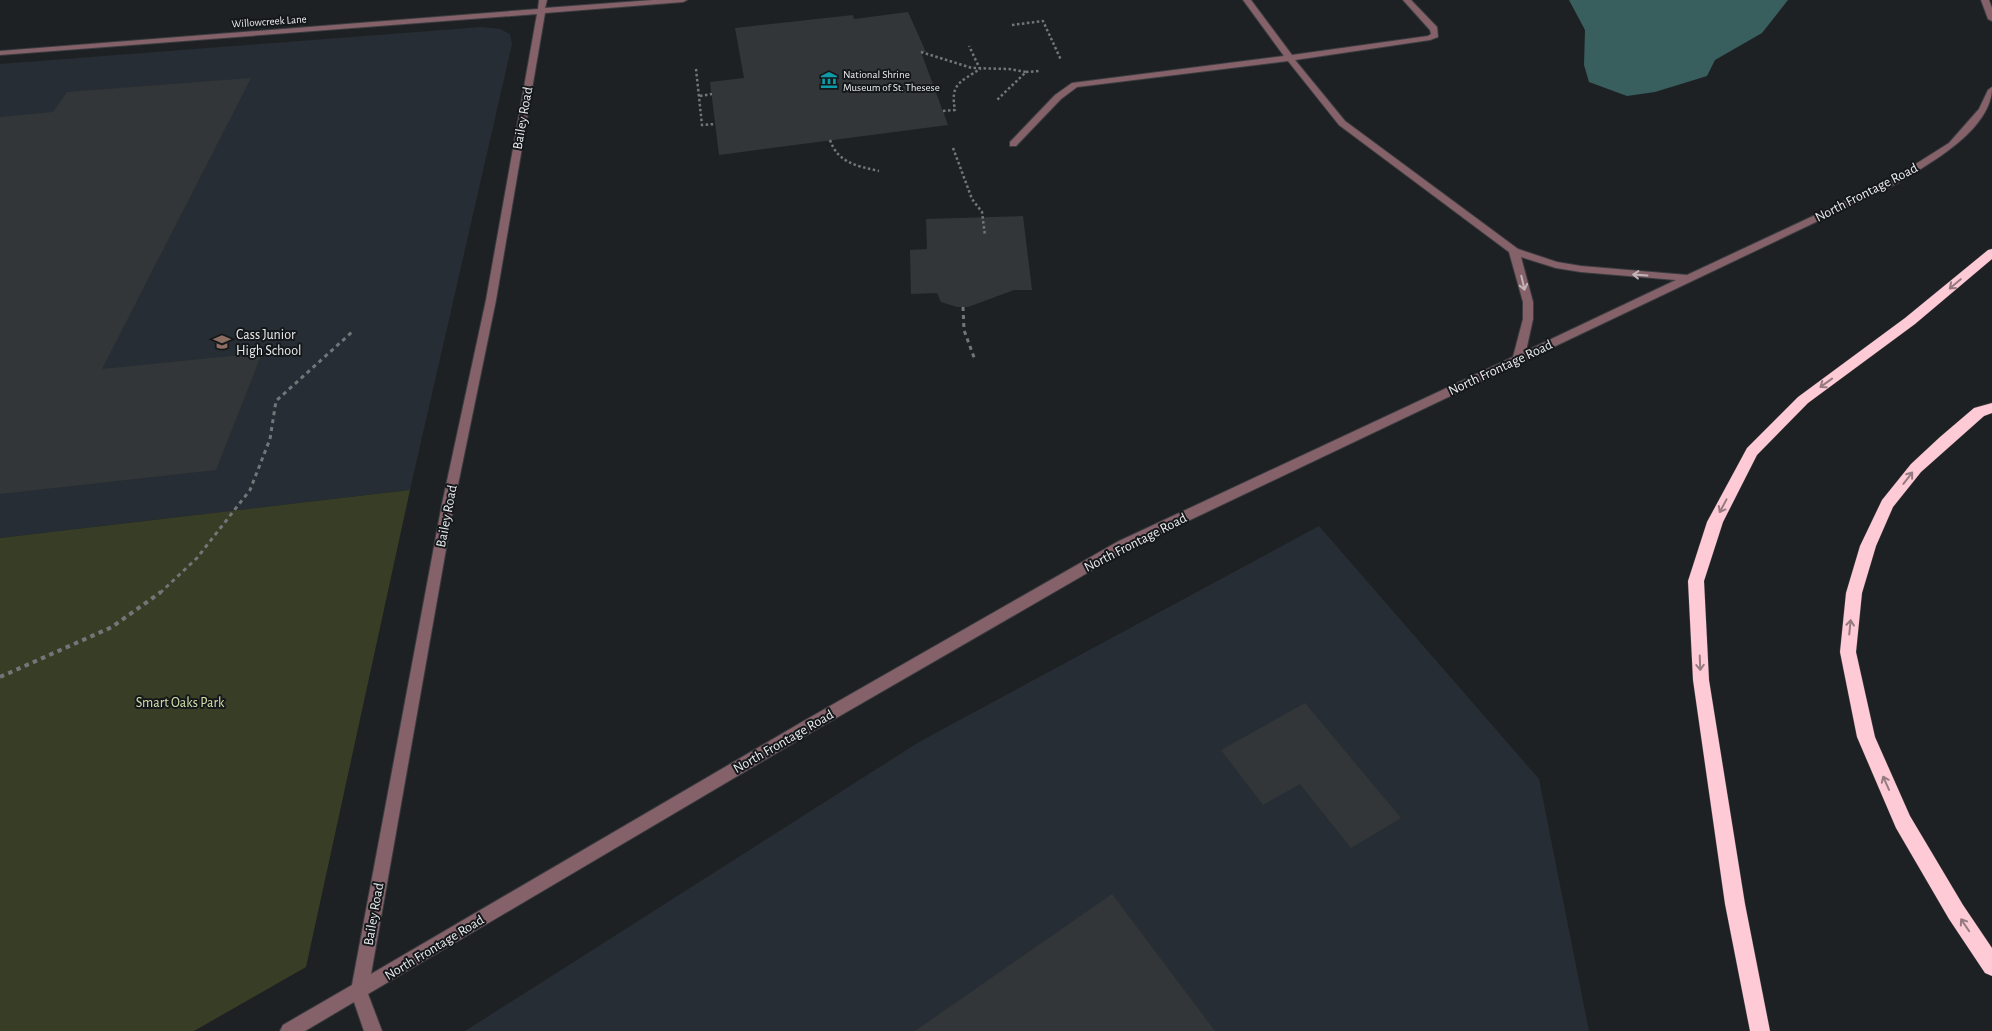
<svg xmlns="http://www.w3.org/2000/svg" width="1992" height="1031" font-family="'Alegreya Sans',sans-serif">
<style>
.built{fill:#262d34}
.green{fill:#383e25}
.water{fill:#395e5e}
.building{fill:#333638}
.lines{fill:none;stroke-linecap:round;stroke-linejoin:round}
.minor-casing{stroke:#3b3d40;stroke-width:2}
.highway-casing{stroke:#3b3d40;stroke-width:1}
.path-far2{stroke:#737679;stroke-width:2.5;stroke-dasharray:2.5 2.5;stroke-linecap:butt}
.path-far1{stroke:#737679;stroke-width:3;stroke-dasharray:4 4;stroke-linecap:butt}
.path{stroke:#737679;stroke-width:4;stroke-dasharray:4.5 4.5;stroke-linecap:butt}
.minor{fill:#85626a;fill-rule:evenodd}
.highway{fill:#fecad5;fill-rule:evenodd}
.oneway{stroke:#c2b5b9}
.oneway2{stroke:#957a81}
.labels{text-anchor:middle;stroke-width:4;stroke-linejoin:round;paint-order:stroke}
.far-street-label{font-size:11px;fill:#eaecee;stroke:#15181a}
.far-poi-label{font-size:11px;fill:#eaecee;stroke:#15181a;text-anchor:start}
.street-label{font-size:14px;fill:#eaecee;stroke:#15181a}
.poi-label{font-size:14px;fill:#eaecee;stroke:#15181a;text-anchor:start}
.park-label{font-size:14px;fill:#d3e0aa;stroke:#15181a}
</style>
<rect width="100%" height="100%" fill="#1e2124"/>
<path class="built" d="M482,27l18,2 10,5 2,10 -102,446 -410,48v-474z
M1319,526l220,253 50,252h-1124l454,-289z"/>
<path class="green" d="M410,490l-104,477 -112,64h-194v-493z"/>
<path class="water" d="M1569,0h219l-26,33 -47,27 -8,16 -52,16 -28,4 -38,-14 -5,-17 1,-35z"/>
<path class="building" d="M908,12l18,40h-5l27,73 -229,30 -9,-73 34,-4 -9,-50 118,-13 1,4z
M251,78l-149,291 160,-16 -46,117 -216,24v-377l53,-5 14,-20z
M1023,216l9,74h-18l-46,17h-11l-16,-5 -4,-9 -26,1 -1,-44 17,-1 -1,-30z
M1305,703l96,115 -50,30 -51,-64 -37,21 -42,-55z
M1112,894l103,137h-300z"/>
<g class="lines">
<g class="minor-casing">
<path id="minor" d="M539,0h8l-2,8 108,-8h34l-4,2 -138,11 -49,287 -42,204 -83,470 431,-252 315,-180 396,-185 10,-38v-17l-14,-50 -170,-127 -51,-64 -211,26 -16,12 -45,47h-6v-4l45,-47 17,-12 212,-27 -41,-56h8l41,55 136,-19 3,-2 -1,-4 -27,-30h8l26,27 1,10 -8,3 -135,20 50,61 173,128 39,13 24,4 106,9 205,-96 57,-36 30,-34 9,-19 4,-3c0,43 -62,76 -94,96l-771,367 -315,182 -444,262 14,37h-18l-10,-29 -49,29h-25l3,-6 69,-40 90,-481 44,-204 51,-286 -537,41v-4l538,-42zM1521,257l35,11 25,4 95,8 -150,71 7,-32v-17z
M1981,0h8l3,8v13l-4,-2z"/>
</g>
<g class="highway-casing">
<path id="highway" d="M1992,249v10l-77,65 -107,79 -51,52 -34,67 -19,59 5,99 36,224 25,127h-20l-25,-127 -32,-224 -5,-99 19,-59 40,-74 51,-51 107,-79 83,-68z
M1992,403v10l-8,3 -63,56 -28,35 -17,39 -14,47 -6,59 19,85 35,79 53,89 29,43v28l-7,-3 -36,-54 -53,-91 -39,-91 -17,-85 6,-59 14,-47 22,-46 29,-36 29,-27 34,-29z"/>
</g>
<path class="path-far2" d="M1012,25l31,-4 18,39
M921,52l51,16 37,1 17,3 -29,28
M696,69l6,56 13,-1
M1026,72l14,-1
M700,96l12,-2
M943,111l12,-1c-5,-26 5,-28 25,-41l-11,-23
M830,140c8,23 27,26 49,31
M953,148l19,51 10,13 3,24"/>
<path class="path-far1" d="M963,307l1,23 11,30
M160,593l37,-35 53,-68 20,-51 6,-38 76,-69"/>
<path class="path" d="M0,677l112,-50 49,-35"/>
<use href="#minor" class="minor"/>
<use href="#highway" class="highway"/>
</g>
<defs><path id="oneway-shaft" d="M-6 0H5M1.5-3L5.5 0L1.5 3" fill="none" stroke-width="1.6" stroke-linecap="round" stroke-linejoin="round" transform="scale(1.25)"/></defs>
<g class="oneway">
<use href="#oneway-shaft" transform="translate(1640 275) rotate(-176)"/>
<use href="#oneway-shaft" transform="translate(1523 283) rotate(77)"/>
</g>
<g class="oneway2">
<use href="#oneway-shaft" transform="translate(1955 284) rotate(140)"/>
<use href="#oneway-shaft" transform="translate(1826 383) rotate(144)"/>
<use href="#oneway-shaft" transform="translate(1908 478) rotate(-52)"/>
<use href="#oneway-shaft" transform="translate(1723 506) rotate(118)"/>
<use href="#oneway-shaft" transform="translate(1850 627) rotate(-84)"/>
<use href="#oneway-shaft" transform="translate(1700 663) rotate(88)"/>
<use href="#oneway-shaft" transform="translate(1886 783) rotate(-114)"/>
<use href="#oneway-shaft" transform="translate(1965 925) rotate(-124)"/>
</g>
<defs>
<g id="museum-bare" transform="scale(1.35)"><path d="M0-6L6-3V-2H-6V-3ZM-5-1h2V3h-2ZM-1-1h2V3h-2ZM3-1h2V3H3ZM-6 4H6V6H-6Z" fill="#0f9aa8" stroke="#15181a" stroke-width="2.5" paint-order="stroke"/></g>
<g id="school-bare" transform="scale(1.35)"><path d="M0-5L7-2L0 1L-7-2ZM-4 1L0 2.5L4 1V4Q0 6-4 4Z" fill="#8d6e63" stroke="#15181a" stroke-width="2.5" paint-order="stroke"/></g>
</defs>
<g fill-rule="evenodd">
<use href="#museum-bare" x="829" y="80"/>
<use href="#school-bare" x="222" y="342"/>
</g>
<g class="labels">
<g class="far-street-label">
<text transform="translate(269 21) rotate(-4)" y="4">Willowcreek Lane</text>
</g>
<g class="far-poi-label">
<text x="843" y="78">National Shrine<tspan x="843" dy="13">Museum of St. Thesese</tspan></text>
</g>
<g class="street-label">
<text transform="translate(522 118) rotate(-80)" y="5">Bailey Road</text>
<text transform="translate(1866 192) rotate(-27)" y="5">North Frontage Road</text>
<text transform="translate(1500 367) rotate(-25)" y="5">North Frontage Road</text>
<text transform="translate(446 516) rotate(-79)" y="5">Bailey Road</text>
<text transform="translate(1135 542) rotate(-27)" y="5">North Frontage Road</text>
<text transform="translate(783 741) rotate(-30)" y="5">North Frontage Road</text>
<text transform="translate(373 914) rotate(-80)" y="5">Bailey Road</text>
<text transform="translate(434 947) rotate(-31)" y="5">North Frontage Road</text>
</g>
<g class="poi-label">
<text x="236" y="339">Cass Junior<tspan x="236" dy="16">High School</tspan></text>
</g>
<g class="park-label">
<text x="180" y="707">Smart Oaks Park</text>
</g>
</g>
</svg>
